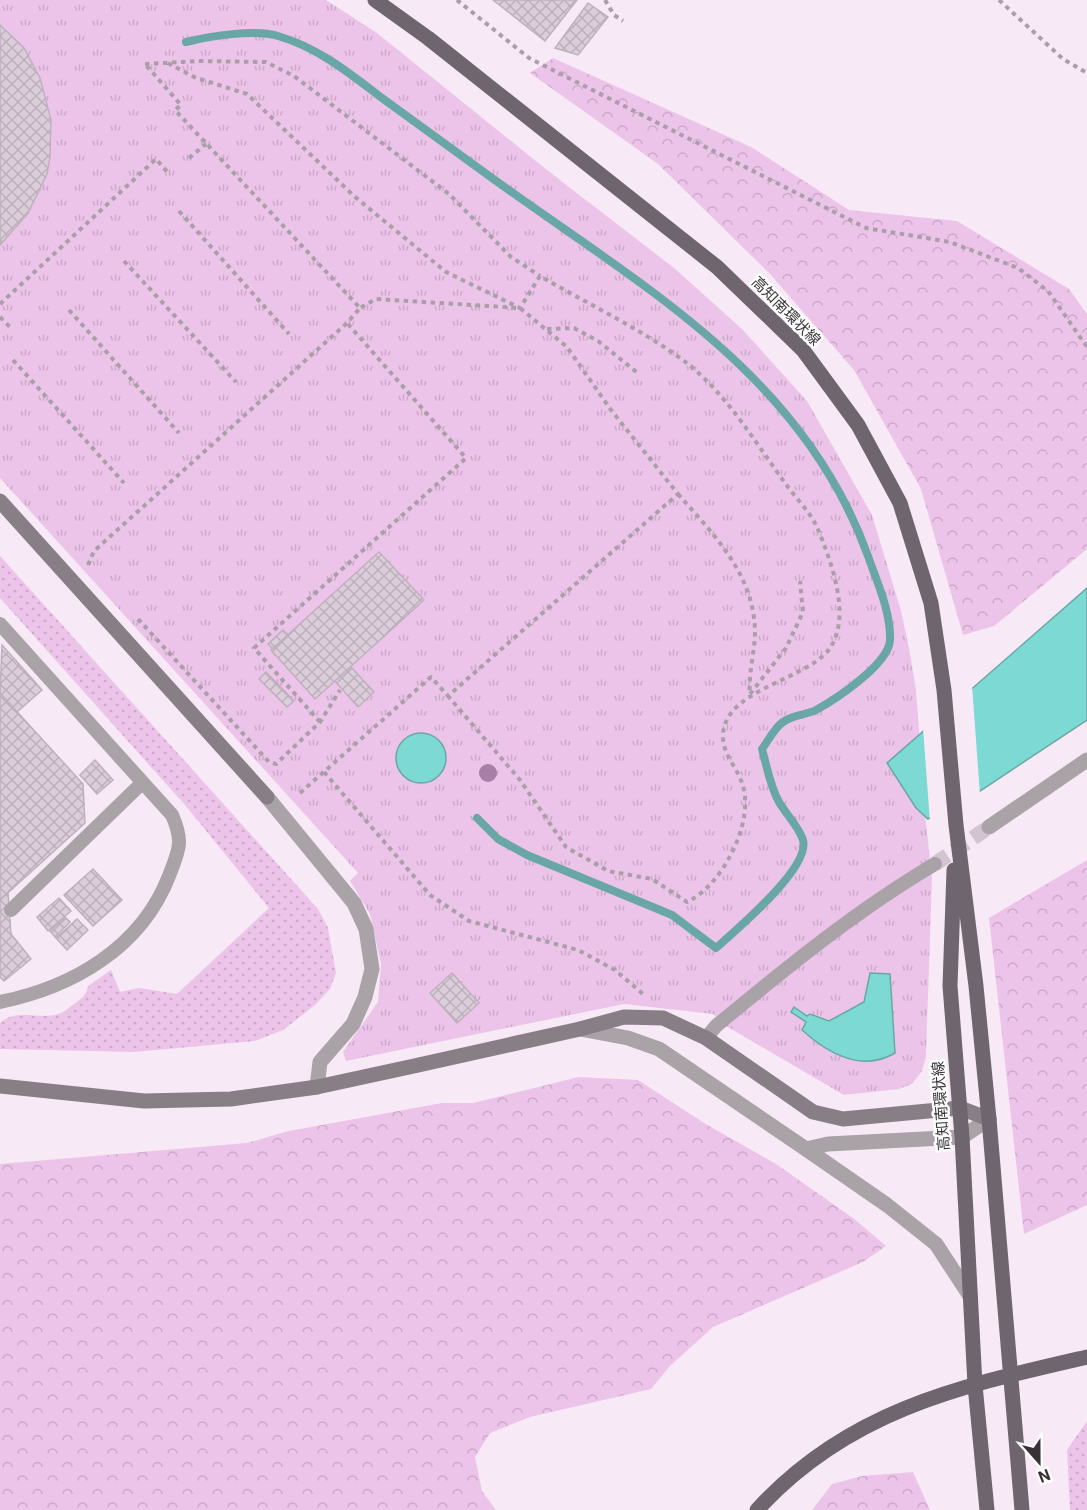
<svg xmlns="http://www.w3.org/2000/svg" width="1087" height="1510" font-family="Roboto,'Noto Sans JP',sans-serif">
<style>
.grass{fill:url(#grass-dots)}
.forest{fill:url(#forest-crowns)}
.park{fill:url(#park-tufts)}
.water{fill:#7dd9d4;stroke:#68a7a5;stroke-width:1.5}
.pier{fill:#f8e9f6}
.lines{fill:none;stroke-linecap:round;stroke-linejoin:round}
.stream{stroke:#68a7a5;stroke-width:8}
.building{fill:url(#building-cross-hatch);stroke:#beb0bd;stroke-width:1.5}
.street-tunnel{stroke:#d2c4d0;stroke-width:15;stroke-dasharray:15 8;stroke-linecap:butt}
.path{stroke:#aa9ea8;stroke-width:4;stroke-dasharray:4.5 4.5;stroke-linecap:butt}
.lane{stroke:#a9a3a8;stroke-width:14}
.street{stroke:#a9a3a8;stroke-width:15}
.secondary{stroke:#877e86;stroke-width:15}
.primary{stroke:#6f656e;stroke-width:15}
.tree{fill:#a87fa6}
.labels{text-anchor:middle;stroke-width:5;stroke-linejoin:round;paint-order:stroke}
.street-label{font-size:15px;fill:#383237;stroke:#fff}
</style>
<defs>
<pattern id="grass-dots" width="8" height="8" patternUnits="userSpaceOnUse" patternTransform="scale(1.5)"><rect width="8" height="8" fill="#edc4e9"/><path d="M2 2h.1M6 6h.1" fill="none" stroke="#cca9c8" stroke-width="1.8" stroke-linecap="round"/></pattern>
<pattern id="forest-crowns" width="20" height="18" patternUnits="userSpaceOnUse" patternTransform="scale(1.5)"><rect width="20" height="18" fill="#edc4e9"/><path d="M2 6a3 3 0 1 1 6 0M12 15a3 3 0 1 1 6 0" fill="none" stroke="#cca9c8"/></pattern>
<pattern id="park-tufts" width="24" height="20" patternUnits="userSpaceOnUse" patternTransform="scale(1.5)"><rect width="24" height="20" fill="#edc4e9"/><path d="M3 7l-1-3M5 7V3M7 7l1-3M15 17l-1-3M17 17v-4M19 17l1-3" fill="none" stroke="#cca9c8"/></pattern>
<pattern id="building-cross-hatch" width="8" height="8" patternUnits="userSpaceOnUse" patternTransform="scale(1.5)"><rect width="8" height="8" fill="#dbcdd9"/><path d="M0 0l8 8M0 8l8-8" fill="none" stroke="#bdb0bb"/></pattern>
</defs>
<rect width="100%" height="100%" fill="#f8e9f6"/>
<path class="grass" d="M0,556l318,353 10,19 8,45 -6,16 -15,16 -32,25 -28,11 -121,11 -134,-3v-26c15,-15 39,-3 58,-9 6,-1 11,-7 16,-10 7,-5 13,-9 14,-18l23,-16 9,22 19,-4 38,6 92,-86 -84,-103 -185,-207z
M1087,1421v89h-17l-3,-60z"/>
<path class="forest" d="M553,58l198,89 98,63 108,11 112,68 18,25v235l-93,77 -31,9 -42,-146 -67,-119 -84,-96 -112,-110 -128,-91z
M1087,860v345l-63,29 -35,-316z
M579,1077l59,3 66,43 72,41 77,54 33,28 -23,16 -150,65 -43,39 -19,23 -121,28 -40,16 -15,24 7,34 14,19h-496v-346l247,-21 42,-12 153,-28h31z
M913,1472l17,38h-118l20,-26 30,-8z"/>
<path class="park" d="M0,0h326l51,33 170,137 127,98 68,61 65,72 65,114 29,96 8,37 7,42 10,134 6,53 -6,179 -4,15 -10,13 -13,5 -55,6 -118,-69 -13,-12 -89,-10 -278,57 -3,-9 35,-50 3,-38 -11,-50 -20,-33 8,-8 -358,-395z"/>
<path class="water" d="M1087,588v132l-107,71 -52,28 -12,-11 -29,-45z
M396 758a25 25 0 1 1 50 0a25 25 0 1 1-50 0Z
M870,973l20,1 5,79c-33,20 -68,0 -93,-23l4,-8 -15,-10 3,-5 13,9 3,-2 19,7 35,-19z"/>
<path class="pier" d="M972,685l8,110 -50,27 -7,-94z"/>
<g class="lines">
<path class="stream" d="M186,42c25,-6 68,-13 92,-6 41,12 71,37 104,62 33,24 66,48 99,72 151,111 320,199 387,386 9,26 23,56 22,84 -1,24 -54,59 -74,70 -10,5 -24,5 -33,12 -8,5 -15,19 -21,27 5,18 8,37 17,53 7,12 20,25 24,38 8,27 -67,90 -87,108l-44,-33 -145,-60 -29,-16 -21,-21"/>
</g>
<path class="building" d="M493,0h84l-32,41z
M588,3l20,14 -30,38 -23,-7z
M0,25l24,23 16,30 11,42 -1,37 -3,17 -19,39 -28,32z
M379,552l45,48 -109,99 -44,-49z
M283,630l5,5 -15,14 -5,-5z
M2,645l40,45 -25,22 -17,-19z
M351,667l23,25 -16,15 -23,-26z
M266,672l28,29 -7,6 -28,-28z
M0,693l83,91 2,39 -85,77z
M95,760l18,20 -16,14 -17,-19z
M93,869l29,31 -29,26 -29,-31z
M8,893l3,41 20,25 -27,22 -4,-4v-77z
M59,898l12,13 -23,20 -11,-14z
M65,917l5,5 -15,15 -5,-6z
M77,919l11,11 -21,20 -11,-12z
M452,973l27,30 -22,20 -27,-30z"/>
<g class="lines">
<path class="street-tunnel" d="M935,864l54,-37"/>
<path class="path" d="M457,0l72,58 337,170 84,14 68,26 30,23 39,56
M605,0l9,15 9,6
M999,0l64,59 24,14
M168,63l26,14 53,17 107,102 92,76 74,36 20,-32c46,27 107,56 148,88 40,32 67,78 97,119 10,14 25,29 32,44 14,34 37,93 10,125 -26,29 -105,39 -104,85 0,17 14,31 19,46 14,38 -20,103 -55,119l-35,-23 -44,-8 -42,-24 -46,-67 -72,-84
M145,64l52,-3 69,1 28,14 155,118 62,63 29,19
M189,158l17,-14
M179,211l110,123
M124,261l112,121
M0,304l156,-145 14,16
M69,310l110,123
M0,317l10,10
M547,329l27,-1 24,13 41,33
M13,360l111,123
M678,494c35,40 76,80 77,137 0,22 -7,42 -5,64
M88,565l6,-14 253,-228 13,-15 -185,-198 6,-5 -36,-41
M138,619l131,143 7,2 44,-42 20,-32
M750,694l36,-46 17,-36 -3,-31
M320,722l-66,-74 212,-190 -119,-135
M324,772l106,123 39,26 109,29 37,20 28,24
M300,793l131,-116 17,19 230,-202 -67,-84 -44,-63 -47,-39 -144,-9 -16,9"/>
<path class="lane" d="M0,624l172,191c12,27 7,35 -3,61 -28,72 -96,111 -169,126
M11,910l131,-127
M706,1038l10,-12c70,-58 141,-116 219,-162"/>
<path class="street" d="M267,797l87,106 12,26 6,40 -7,28 -12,27 -33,38 -3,25
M989,827l98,-67
M580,1029l48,9 31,11 147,100 22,-5 134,-7 27,-18
M806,1149l81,56 49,39 34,52"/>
<path class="secondary" d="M0,501l267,296
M0,1086l144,15 87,-2 86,-12 97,-21 166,-37 44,-12 39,1 43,20 107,74 30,7 117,-11 29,11"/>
<path class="primary" d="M375,0l53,38 289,229 86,83 55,75 42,78 31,100 13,87 12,135 20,161 13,133 33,391
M954,870l-4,116 12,151 13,248 12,125
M757,1510c91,-100 204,-124 330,-153"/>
</g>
<circle class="tree" cx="488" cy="773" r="9"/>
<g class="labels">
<g class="street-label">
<text transform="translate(786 311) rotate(45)" y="5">高知南環状線</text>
<text transform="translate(941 1106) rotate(-94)" y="5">高知南環状線</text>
</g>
</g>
<g transform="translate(1039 1462) rotate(159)" stroke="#ffffff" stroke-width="4.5" paint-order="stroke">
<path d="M0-4.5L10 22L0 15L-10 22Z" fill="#383237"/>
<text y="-9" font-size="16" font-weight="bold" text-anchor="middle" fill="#383237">N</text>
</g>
</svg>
